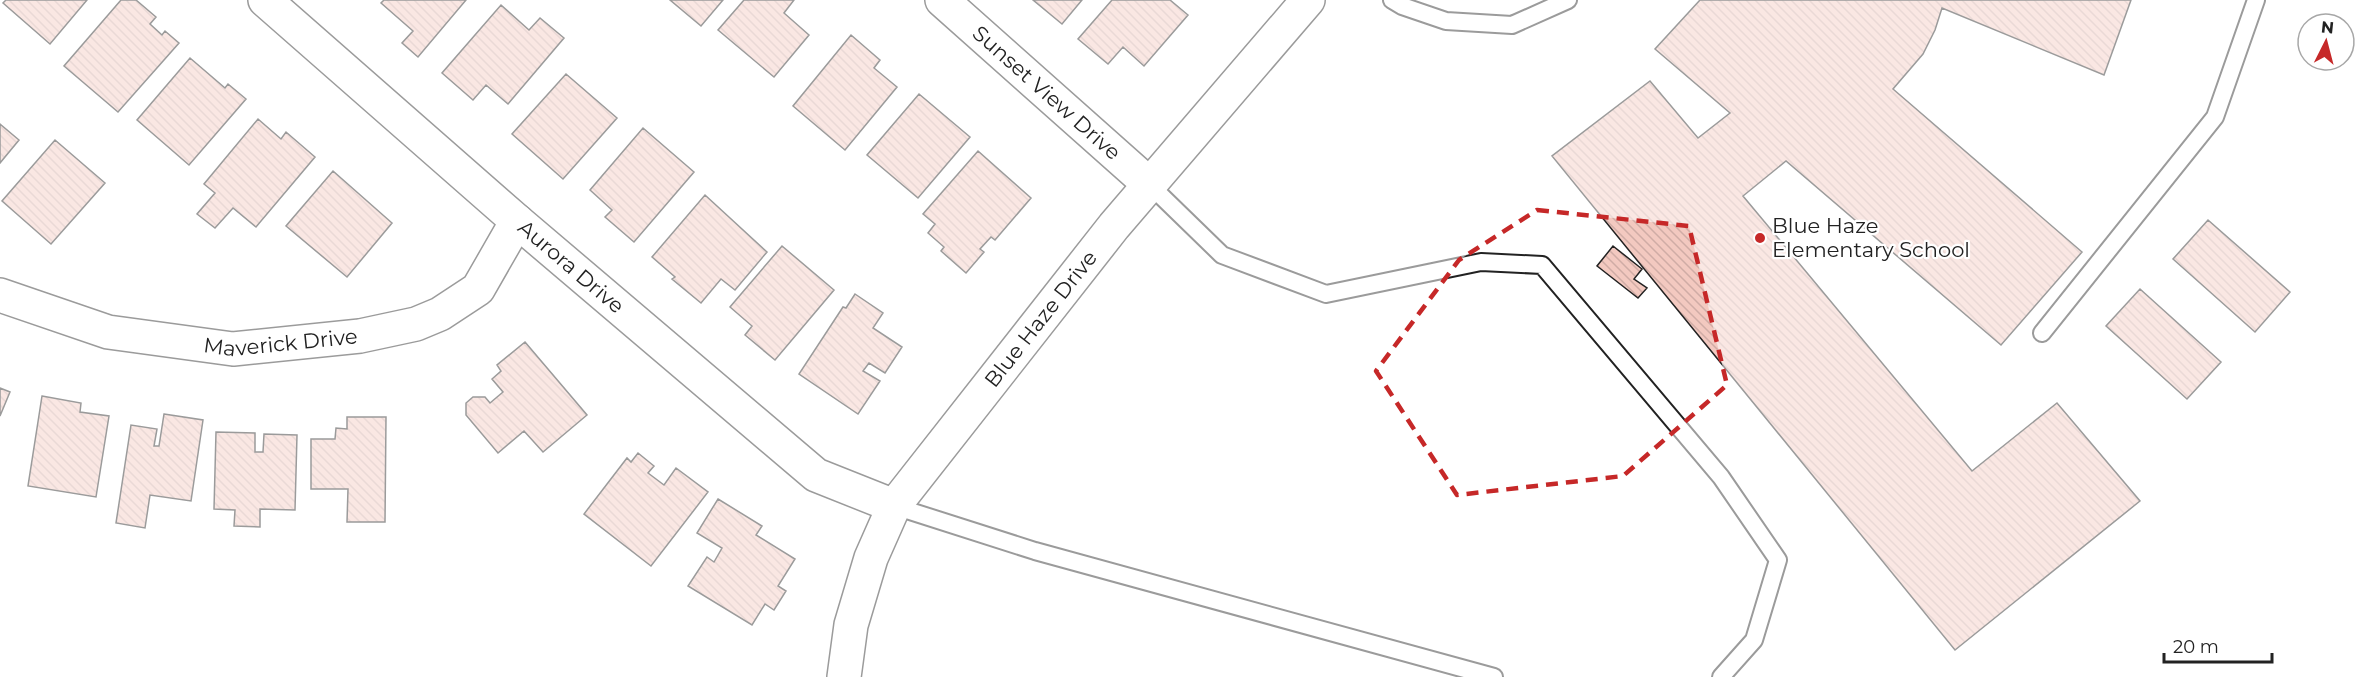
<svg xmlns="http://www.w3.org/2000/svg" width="2368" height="677" font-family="Montserrat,sans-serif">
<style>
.building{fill:url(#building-back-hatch);stroke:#222;stroke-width:1.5}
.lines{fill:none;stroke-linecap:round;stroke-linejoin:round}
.service-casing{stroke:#222;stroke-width:20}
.minor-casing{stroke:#222;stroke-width:36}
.service{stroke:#fff;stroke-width:16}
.minor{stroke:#fff;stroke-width:33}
.marked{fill:none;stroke:#c62828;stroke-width:4.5;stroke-dasharray:12 8;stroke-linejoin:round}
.poi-dot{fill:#c62828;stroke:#fff;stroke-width:2}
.labels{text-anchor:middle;stroke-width:4.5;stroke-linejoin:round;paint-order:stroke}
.street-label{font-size:21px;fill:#222;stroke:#fff}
.poi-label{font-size:21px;fill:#222;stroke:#fff;text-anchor:start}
</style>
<defs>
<pattern id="building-back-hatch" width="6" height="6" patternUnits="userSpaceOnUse" patternTransform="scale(1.5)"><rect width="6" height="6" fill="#f3c9c0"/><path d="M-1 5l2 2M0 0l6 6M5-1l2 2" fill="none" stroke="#d0aca5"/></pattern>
</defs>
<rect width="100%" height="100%" fill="#fff"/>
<path class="building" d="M6,0h81l-37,44 -47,-41z
M121,0h15l20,17 -6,7 12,11 3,-4 14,12 -61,69 -54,-46z
M384,0h82l-48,57 -16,-14 11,-12 -32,-28z
M670,0h53l-22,26z
M744,0h50l-10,13 25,22 -35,42 -56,-47z
M1033,0h49l-20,24z
M1112,0h58l18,15 -44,51 -21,-19 -15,17 -30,-25z
M1700,0h431l-27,75 -162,-67 -7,22 -12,24 -30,35 189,163 -81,93 -215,-184 -43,35 229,275 85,-68 83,98 -185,149 -403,-494 98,-75 48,57 32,-25 -75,-64z
M501,5l28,25 11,-12 24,20 -56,66 -22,-19 -13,15 -31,-27z
M851,35l29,25 -6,8 23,19 -52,63 -52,-44z
M190,58l35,30 3,-4 18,15 -57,66 -52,-45z
M566,74l51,44 -54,61 -51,-45z
M919,94l51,43 -52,61 -51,-43z
M258,119l23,20 5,-7 29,25 -59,70 -23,-19 -18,20 -18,-14 18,-21 -11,-9z
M0,124l19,16 -19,23z
M643,128l51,44 -60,70 -29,-25 7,-7 -22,-20z
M55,140l50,43 -54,61 -49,-43z
M978,151l53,47 -36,42 -4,-3 -11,12 4,3 -18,21 -25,-22 3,-4 -16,-14 7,-9 -12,-10z
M333,171l59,52 -45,54 -61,-51z
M705,195l62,57 -32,38 -14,-11 -20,24 -29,-24 3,-2 -23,-20z
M2208,220l82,72 -35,40 -82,-73z
M782,246l52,44 -59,70 -30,-25 7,-9 -22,-19z
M1613,246l29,23 -8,10 13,9 -9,10 -41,-32z
M2140,289l81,73 -34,37 -81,-73z
M855,294l28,19 -10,15 29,19 -17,26 -16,-10 -6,8 17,10 -22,33 -59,-40 44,-67 3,1z
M525,342l62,73 -44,37 -19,-21 -26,22 -32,-38v-12l7,-6h12l5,6 13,-11 -11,-13 9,-8 -4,-6z
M0,388l10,4 -10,24z
M42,396l39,7 -1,9 29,4 -13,81 -68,-11z
M164,414l39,6 -12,81 -41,-6 -5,33 -29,-5 15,-98 26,4 -3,17h5z
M347,417h39l-1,105h-38l1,-33h-37v-50h24l1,-11 11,1z
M216,432l39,1v19h8l1,-18 33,1 -2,75 -35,-1v18l-26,-1 1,-16 -21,-1z
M638,453l16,13 -6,7 16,12 12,-17 32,24 -57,74 -67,-52 43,-56 4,4z
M718,499l44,27 -6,9 39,24 -17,27 8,5 -12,19 -9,-6 -13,21 -64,-39 19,-29 7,5 8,-14 -25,-15z"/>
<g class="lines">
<g class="service-casing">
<path id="service" d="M1392,0l10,6 44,15 66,4 56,-25
M1150,185l72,70 104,39 155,-32 61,3 179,212 57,83 -24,80 -33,37
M2042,333l173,-216 41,-117
M894,506l141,45 459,126"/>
</g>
<g class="minor-casing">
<g id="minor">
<path id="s1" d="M265,0l252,221 299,254 78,31"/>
<path id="s2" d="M942,0l208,185"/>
<path id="s3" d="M0,295l108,37 125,17 127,-13 56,-12 24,-10 38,-25 39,-68"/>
<path id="s4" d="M844,677l7,-52 20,-67 23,-52 220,-280 194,-226"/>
</g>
</g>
<use href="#service" class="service"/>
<use href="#minor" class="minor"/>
</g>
<path d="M0 0H2368V677H0ZM1537,210l152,16 38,159 -104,91 -166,19 -81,-124 83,-111z" fill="#fff" fill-opacity=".55" fill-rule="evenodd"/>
<path class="marked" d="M1537,210l152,16 38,159 -104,91 -166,19 -81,-124 83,-111z"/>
<circle class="poi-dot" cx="1760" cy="238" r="6"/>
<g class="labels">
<g class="street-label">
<text dy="7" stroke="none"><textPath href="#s2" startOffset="140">Sunset View Drive</textPath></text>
<text dy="7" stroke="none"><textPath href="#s1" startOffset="406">Aurora Drive</textPath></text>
<text dy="7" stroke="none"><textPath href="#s4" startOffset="417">Blue Haze Drive</textPath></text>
<text dy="7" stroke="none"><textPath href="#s3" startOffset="288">Maverick Drive</textPath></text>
</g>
<g class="poi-label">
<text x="1772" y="233">Blue Haze<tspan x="1772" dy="24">Elementary School</tspan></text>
</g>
</g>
<g transform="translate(2326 42) rotate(6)"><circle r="28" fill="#ffffff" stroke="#a7a7a7" stroke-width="1.5"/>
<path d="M0-4.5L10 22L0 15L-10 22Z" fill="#c62828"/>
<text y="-9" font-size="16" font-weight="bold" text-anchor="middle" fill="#222222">N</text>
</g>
<path d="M2164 653v9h108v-9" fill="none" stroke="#222222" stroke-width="3"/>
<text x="2173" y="653" font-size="18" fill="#222222" stroke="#ffffff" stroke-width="4.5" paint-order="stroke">20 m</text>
</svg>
